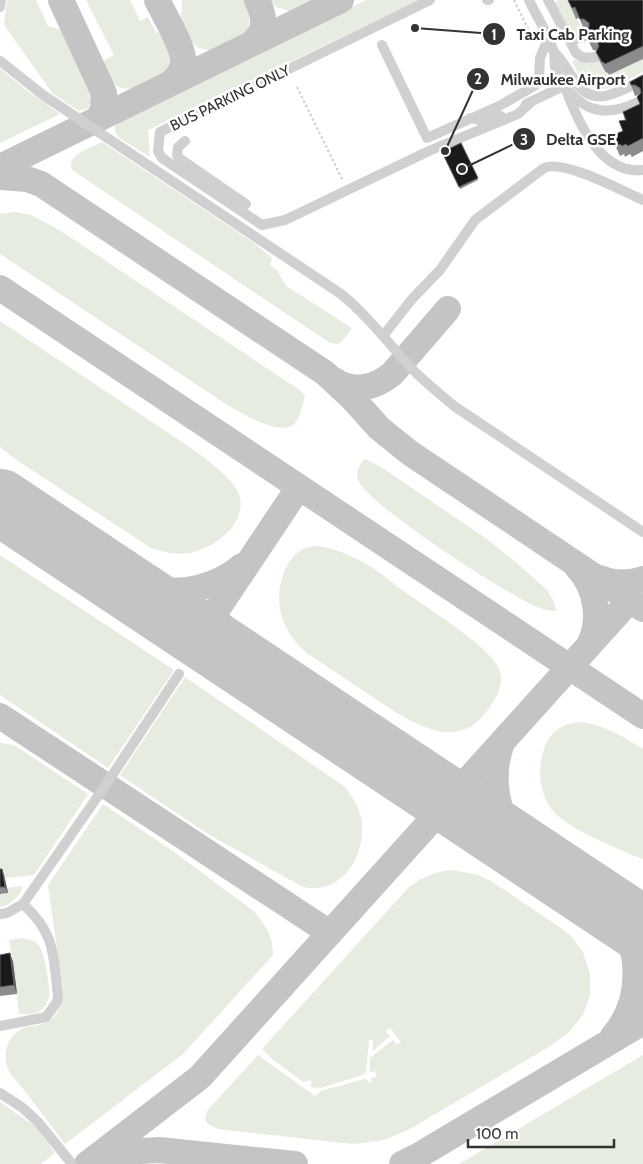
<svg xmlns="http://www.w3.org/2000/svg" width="643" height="1164" font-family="Cabin,sans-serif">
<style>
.green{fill:#e6ecdf}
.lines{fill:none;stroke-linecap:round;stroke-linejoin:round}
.taxiway{stroke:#c4c4c4;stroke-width:26}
.runway{stroke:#c4c4c4;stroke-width:66}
.path{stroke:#cdcdcd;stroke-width:2;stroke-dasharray:2.5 2.5;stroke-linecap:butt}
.minor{stroke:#d0d0d0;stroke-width:10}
.wall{fill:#8c8c8c}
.shaded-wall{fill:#5f5f5f}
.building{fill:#1a1a1a;stroke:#5f5f5f}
.labels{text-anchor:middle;stroke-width:5;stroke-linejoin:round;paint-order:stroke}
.street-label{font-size:15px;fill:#333;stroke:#fff}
.leader{fill:none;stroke:#333;stroke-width:2}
.callout-dot{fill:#333;stroke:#fff;stroke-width:2}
.mark-label{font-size:15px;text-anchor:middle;font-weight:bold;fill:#fff}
.callout-label{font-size:16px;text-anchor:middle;font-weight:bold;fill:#333;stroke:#fff;stroke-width:5;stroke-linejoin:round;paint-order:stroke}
</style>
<rect width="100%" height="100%" fill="#fff"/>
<path class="green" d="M7,0h29l12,26 14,4 3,3 27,61v7l-4,7 -9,3 -26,-17 -49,-69z
M86,0h44l10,21 8,-4 8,16 4,-1c4,7 11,16 11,25 -1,5 -2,11 -5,15 -9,9 -35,21 -47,15 -10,-6 -14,-16 -18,-25l13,-7z
M182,0h62l6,12 -2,17 -9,8 -23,12 -8,1 -9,-2 -8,-6 -10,-20z
M269,0h47l-24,12 -16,-5z
M366,0h53l-271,130 2,27 -32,-20c-6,-8 -3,-14 5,-18z
M558,0h14c3,12 5,26 15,31l-6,3 -10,-1 -16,-30z
M575,59l12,4 14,-3 -1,2 5,11c12,1 27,-9 38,-14v13c-36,18 -49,31 -71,-10z
M0,69l25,20 35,25 -60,29z
M102,142l152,101 18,15 -2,8 6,3 10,17 66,42 -7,10 -7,6 -8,-1 -258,-173c-6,-16 19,-22 30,-28z
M15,212l16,3 30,16 240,160 4,5c-2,8 -5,21 -10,27 -15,15 -51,-9 -66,-17l-229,-152v-40z
M0,321l194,129c13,10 37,27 44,42 13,30 -24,57 -49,61 -13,2 -26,-1 -38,-5l-136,-89 -15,-12z
M365,459l16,8 103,70 27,21 36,32 6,10 4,11c-7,0 -16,-2 -22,-5 -29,-12 -168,-102 -177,-126 -2,-8 1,-16 7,-21z
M313,546c20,0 43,12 60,22 13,9 26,20 39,29 21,15 78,50 87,72 6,15 -3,30 -12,42 -33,46 -85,5 -119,-17 -20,-13 -40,-27 -60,-40 -25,-21 -37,-52 -23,-84 6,-13 13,-21 28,-24z
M0,555l174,115 -66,98 -108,-73z
M185,677l160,110c7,9 13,19 16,30 7,36 -18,79 -58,70l-95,-53 -88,-59z
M578,722c23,1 46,15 65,27v110c-21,-8 -74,-30 -88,-46 -15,-16 -18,-40 -12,-61 5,-18 17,-28 35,-30z
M0,743l14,2 74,49 -54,81 -29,3 -1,-3 -4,1z
M103,804l71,48 81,60 12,17 5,13 1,13 -90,99 -118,90c-12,-16 -25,-33 -37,-49 -6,-8 -14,-16 -19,-24 -8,-16 -2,-35 14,-43 6,-2 13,-2 19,-4 14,-4 21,-19 21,-33l-15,-106z
M453,870l25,5 13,6 70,47 10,8 12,16 7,22v21l-7,20 -14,17 -17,13 -142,84 -26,11 -31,4 -135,-15 -10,-5 -3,-5 2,-8 51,-56 57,41 6,-5 43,-12 4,1 1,3 3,-1 -1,-4 5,-1 -1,-6 -5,1v-14l23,-18 4,5 4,-3 -11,-14 -4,3 4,5 -17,15v-11h-4l-3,32 -4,3 -41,13 -10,-1 -1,-1 2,-3 -2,-3 -7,2 -32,-24 -9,-9 147,-162c14,-10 27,-16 44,-17z
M23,886c-3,10 -12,19 -23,21v-13l7,-1v-5z
M22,938c6,1 13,2 17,8 6,8 11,40 10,50 -1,7 -5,13 -11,16 -6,3 -13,2 -19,2l-6,-52 -4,-22z
M643,1055v109h-184z
M0,1102l36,25 19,26 -14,11h-41z"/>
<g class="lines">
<path class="taxiway" d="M61,0l43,93 -1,17 -6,10
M157,0c5,10 10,19 15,29 9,19 20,36 0,53
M252,43c15,-13 13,-26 5,-43
M0,167l341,-167
M0,177l27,2 14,5 284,189 28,26 26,29 31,25 233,156
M0,288l643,428
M334,380c19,13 41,8 58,-6l56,-65
M577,567c19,20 25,53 12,78
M600,578c14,6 28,6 43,1
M116,579c10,2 20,7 30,9 34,7 69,1 96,-22
M200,635l99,-148
M0,716l330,217
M502,743c-17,42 1,102 44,121
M532,856l81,56c30,34 30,90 0,124
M595,887l48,19
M100,1159l24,-7 35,-2 136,14
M87,1164l113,-87 430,-477
M402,1164l16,-8 225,-134"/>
<path class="runway" d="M0,502l643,428"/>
<path class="path" d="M514,0l21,43
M297,87l46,94"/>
<path class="minor" d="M430,0l-270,132 -2,19 4,7 100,67 23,-5 146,-70 87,-36 13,-12
M487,0h2
M529,0c8,17 19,34 25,52 1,4 0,10 1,15 2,7 8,13 10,20 12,33 35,88 78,83
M548,0l28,53 8,5 12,-1
M0,7l1,-7
M566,37l10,2 10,-3
M382,45l45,93 72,-32 37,-21 3,-7 1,-20 8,-19
M555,53c10,10 12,17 20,28 18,29 45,10 68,-1
M0,61l43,34 298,199c27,22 48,50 72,76 13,13 27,24 41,36l189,126
M568,90c20,25 43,25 70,12
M526,104l48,-23
M470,118l13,3 18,-5
M185,141l-7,6 -1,8 2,3 67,46
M383,336l29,-37 28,-29 35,-50 69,-52c20,-9 78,23 99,32
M0,914l7,-1 16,-9 82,-118 74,-112
M0,1026l46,-9 11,-15 1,-6c-5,-41 -2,-62 -35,-92
M0,1093l23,15 15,14 34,42"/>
</g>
<path class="wall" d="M568,0h75v59l-34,16 -2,-3 -1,1 -6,-11 -4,-10 1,-1 -4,-1 -4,-8 -4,-11 2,-2h-3l-5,-11 -3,1z
M643,75v76l-11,6 -2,-3 -5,3 -1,-3 -4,2 -9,-20 12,-5 2,-11 -2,-8 17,-8 -3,-7 2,-2 -4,1 -5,-14z
M461,143l17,37 -18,9 -18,-37z
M0,869h2l2,6 4,18 -8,1z
M10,953l3,9 4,32 -17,2v-41z"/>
<path class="shaded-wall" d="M2,869l2,6 4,18 -3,-6z
M10,953l3,9 4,32 -3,-9z"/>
<path class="building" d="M568,0h75v46l-38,18 -2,-2h-1l-6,-10 3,-6 -1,-3 -3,-3h-6l-4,-9 4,-4v-4l-5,-4h-4l-5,-12 -3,1z
M643,75v63l-15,8 -2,-2 -4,2 -2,-2 -4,2 -5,-10 12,-5 -4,-10 7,-1 -3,-8 17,-8 -3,-7 4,-4 -1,-5 -5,-3h-4l-1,-3z
M461,143l17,35 -19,9 -17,-35z
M0,869h2l3,18h-5z
M10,953l4,32 -14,2v-32z"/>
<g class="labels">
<g class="street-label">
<text transform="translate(230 98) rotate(-26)" y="5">BUS PARKING ONLY</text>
</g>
</g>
<path class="leader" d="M415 28L494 34M445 151L478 79M462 169L524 139"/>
<g class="callout-dot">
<circle cx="415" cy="28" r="5"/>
<circle cx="445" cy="151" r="5"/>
<circle cx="462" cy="169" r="5"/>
<circle cx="494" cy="34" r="12"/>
<circle cx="478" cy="79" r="12"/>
<circle cx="524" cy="139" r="12"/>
</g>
<g class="mark-label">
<text x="494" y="40">1</text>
<text x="478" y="84">2</text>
<text x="524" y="145">3</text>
</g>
<g class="callout-label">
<text x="573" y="40">Taxi Cab Parking</text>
<text x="563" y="85">Milwaukee Airport</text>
<text x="581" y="145">Delta GSE</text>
</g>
<path d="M468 1139v8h146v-8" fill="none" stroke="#333333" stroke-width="2.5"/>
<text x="476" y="1139" font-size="15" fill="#333333" stroke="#ffffff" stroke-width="4" paint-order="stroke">100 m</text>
</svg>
